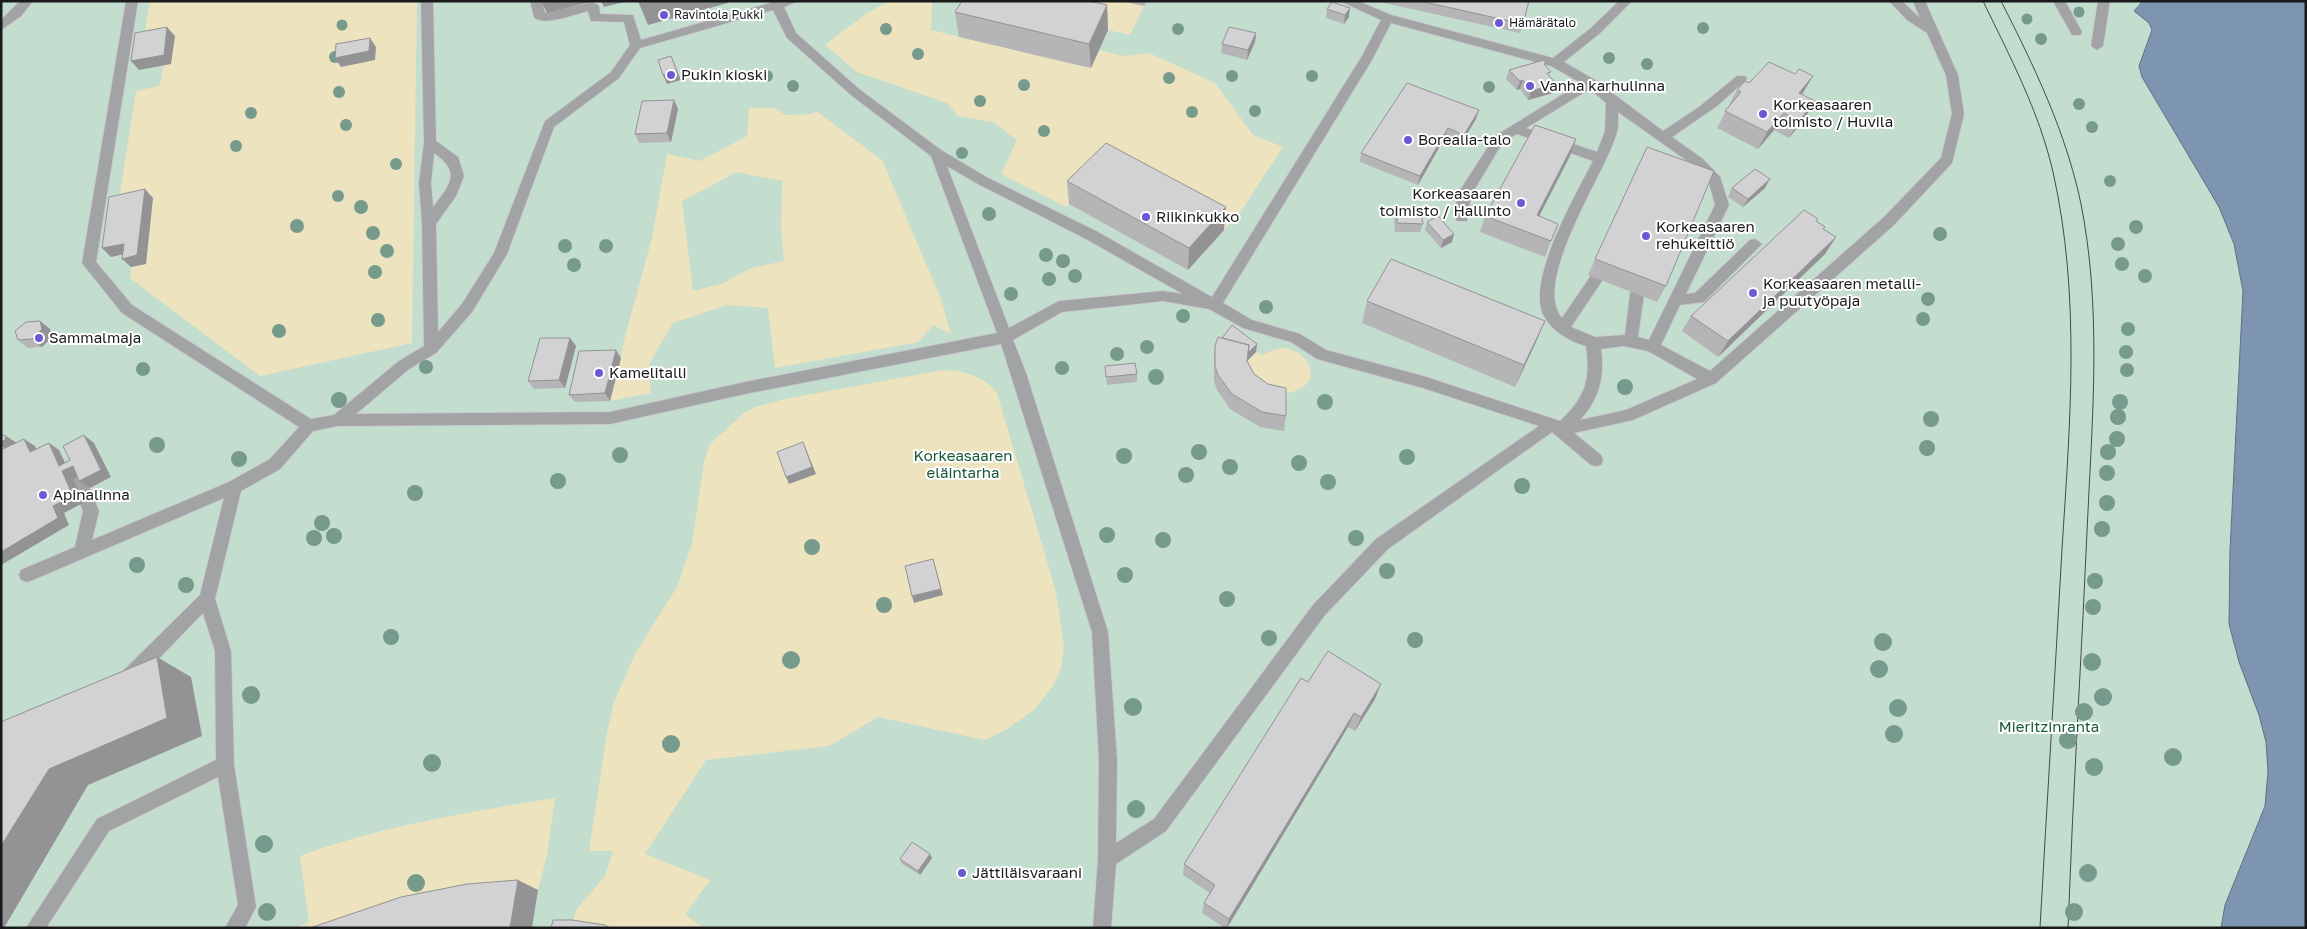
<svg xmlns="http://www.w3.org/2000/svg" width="2307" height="929" font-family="'Golos Text',sans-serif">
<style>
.green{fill:#c3dece}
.sand{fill:#ede3be;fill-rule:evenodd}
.water{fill:#7d95b1;stroke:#5f7084}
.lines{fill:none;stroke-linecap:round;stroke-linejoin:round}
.minor-casing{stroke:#c9cbce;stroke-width:2}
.minor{fill:#a2a3a4;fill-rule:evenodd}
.tram{stroke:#47494a;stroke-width:1}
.tree{fill:#769a8c}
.wall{fill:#b5b4b6}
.shaded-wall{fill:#939294}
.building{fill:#d2d1d4;stroke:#939294}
.poi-dot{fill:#6959d2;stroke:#fff;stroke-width:2}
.labels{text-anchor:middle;stroke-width:4;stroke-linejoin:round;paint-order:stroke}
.far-poi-label{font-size:12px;fill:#191a1b;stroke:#fff;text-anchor:start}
.poi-label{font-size:15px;fill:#191a1b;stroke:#fff;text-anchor:start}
.park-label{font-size:15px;fill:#17573a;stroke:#fff}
</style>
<rect width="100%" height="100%" fill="#ebedf0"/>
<path class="green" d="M1,1h2142l-9,10 15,12 3,7 -13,36 3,11 77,129 15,38 9,47 -13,259 9,112 20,53 7,27 2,29 -3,35 -40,99 -4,23h-2220z"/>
<path class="sand" d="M150,1h267l-5,342 -152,33 -130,-98 1,-11 15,-3 7,-66 -35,8 18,-115 24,-5 3,-21 -20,-23z
M889,1h43l-1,29 159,38 9,-18 24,6 26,-3 66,30 38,52 30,12 -44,67 -15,16 -155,-26 -3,3 -65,-33 16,-34 -24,-18 -35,-6 -11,-13 -90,-31 -32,-27 41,-31z
M983,1h138l23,5 -14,29z
M749,108h27l9,7 27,-1 4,-3 66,49 59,139 10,35 -18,-9 -14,17 -144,26 -7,-60 -41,-3 -54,18 -24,41 2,29 -41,8 15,-64 27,-99 15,-84 33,7 47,-25zM737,172l45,9 -1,46 3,34 -33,7 -29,16 -29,7 -11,-90z
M1286,348c15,4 26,13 25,30 -10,17 -28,14 -45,21l-19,-38 9,-9 6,3 14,-6z
M943,370c23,1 39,5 54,23l59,199 8,54 -3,22 -8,18 -20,25 -29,20 -19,9 -107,-23 -49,29 -123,14 -61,94 65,26 -25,34 18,14h-131l4,-18 29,-34 8,-25h-24l18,-118 7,-31 22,-50 41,-65 8,-23 7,-20 12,-82 6,-18 35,-32 10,-5 30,-8z
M555,798l-8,57 -9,35 -50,4 -129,34h-65l15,-6 -9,-66c80,-30 170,-44 255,-58z"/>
<path class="water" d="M2143,1h163v927h-85l4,-23 40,-99 3,-35 -2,-29 -7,-27 -20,-53 -10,-38 1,-74 13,-259 -9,-47 -15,-37 -77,-130 -3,-11 13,-36 -3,-7 -15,-12z"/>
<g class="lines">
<g class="minor-casing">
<path id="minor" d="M20,1h13l-12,15 -20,14v-10z
M126,1h12l-42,261 36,43 179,114 23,-4 65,-54 25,-15 -2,-123 -3,-40 5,-40 -3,-142h12l3,140 22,16 6,19 -8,20 -20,28 2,108 24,-28 32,-51 51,-132 66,-49 19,-27 -6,-23 -33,-1 -3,-10c-12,3 -46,16 -54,6l-4,-16h12l3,12 48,-11 6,4 1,8 33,1 8,25 129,-37 -1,-2h29l-14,6 12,26 63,56 82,61 47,28 108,53 116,66 150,-241 19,-36 -41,-19h18l33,14 162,43 38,-30 28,-27h13l-33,33 -35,28 31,18 68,51 36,-24 38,-31h8l2,3 -30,27 -45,31 31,22 17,18 9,28 -43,89 9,-1 55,-53 5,-1 7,5 -58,58 -24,3 -19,40 49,26 174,-154 57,-59 11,-44 -6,-39 -19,-42 -20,-13 -18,-19h13l18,17 -7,-17h12l33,74 6,39 -12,49 -58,62 -178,158 -83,37 -59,13 27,22 2,5 -2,5 -5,1 -5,-1 -39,-33 -164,117 -63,66 -159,216 -50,33 -5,64h-18l5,-69 1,-99 -7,-128 -91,-288 -256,50 -135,30 -272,2 -25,5 -33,38 -39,22 -26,108 16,52 3,114 22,142 -11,21h-20l13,-23 -20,-128 -109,54 -63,97h-20l71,-109 119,-59 -1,-109 -12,-38 -68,70 -6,2 -6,-2 -2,-6 2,-6 77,-76 24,-97 -191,82 -6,2 -6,-2 -2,-5 2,-5 54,-23 8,-36 -14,-35 3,-5 5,-1 5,1 17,40 -7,29 137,-58 41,-23 29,-32 -177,-114 -40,-50zM773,10l14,28 64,57 80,61 66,177 -252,49 -135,30 -254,2 53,-45 27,-16 36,-41 35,-58 47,-127 65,-49 21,-30zM1391,23l160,43 30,17 -86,53 -38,59 -2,22 2,4h10l4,-26 32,-53 14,-8 76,27c-16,32 -68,120 -49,155 9,16 25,25 42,30 5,35 -1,51 -26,75l-137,-45 -97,-26 -26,-16 -48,-14 -29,-17 149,-243zM1590,89l16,14 -1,28 -8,21 -71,-24zM1618,112l75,53 16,17 6,23 -66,135 -11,-3 6,-43 -2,-4h-10l-2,4 -5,41 -30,2 -24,-10 33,-49 -7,-5 -5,1 -30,44c-31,-36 42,-143 54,-183 3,-7 2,-16 2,-23zM434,153c28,19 16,32 -1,54l-2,-24zM947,166l31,18 108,55 97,55 -20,-3 -104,10 -50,27zM1163,301l46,8 34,19 48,14 26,17 106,29 116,38 -163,113 -63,66 -159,214 -38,24 1,-83 -9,-128 -82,-259 -13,-33 49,-28zM1623,346l25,5 49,28 -71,31 -46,10c19,-21 25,-43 21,-71z
M2053,1h12l17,31 -2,3h-8z
M2098,1h12l-7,45 -6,4 -6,-4z"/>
</g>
<use href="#minor" class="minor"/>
<path class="tram" d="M1983,1c27,56 56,110 70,171 28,125 17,251 9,377 -7,127 -15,253 -22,379
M2001,1c33,65 65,131 80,203 20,101 12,204 7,307 -6,139 -15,278 -20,417"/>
</g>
<g class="tree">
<circle cx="2079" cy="12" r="5.5"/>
<circle cx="2027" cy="19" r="5.5"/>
<circle cx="342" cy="25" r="5.5"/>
<circle cx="1703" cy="28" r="6"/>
<circle cx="886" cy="29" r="6"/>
<circle cx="1178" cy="29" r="6"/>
<circle cx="2041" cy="39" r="6"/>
<circle cx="918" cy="54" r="6"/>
<circle cx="335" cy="57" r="6"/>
<circle cx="1609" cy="58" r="6"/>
<circle cx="1647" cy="64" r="6"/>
<circle cx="767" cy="76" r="6"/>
<circle cx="1232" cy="76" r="6"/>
<circle cx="1312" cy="76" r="6"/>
<circle cx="1169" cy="78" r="6"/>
<circle cx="1024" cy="85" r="6"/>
<circle cx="793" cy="86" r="6"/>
<circle cx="1489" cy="87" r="6"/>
<circle cx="339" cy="92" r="6"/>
<circle cx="980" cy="101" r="6"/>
<circle cx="2079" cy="104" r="6"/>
<circle cx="1255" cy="111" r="6"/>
<circle cx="1192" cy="112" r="6"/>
<circle cx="251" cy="113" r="6"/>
<circle cx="346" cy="125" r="6"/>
<circle cx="2092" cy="127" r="6"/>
<circle cx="1044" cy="131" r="6"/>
<circle cx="236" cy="146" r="6"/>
<circle cx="962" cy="153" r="6"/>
<circle cx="396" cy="164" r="6"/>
<circle cx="2110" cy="181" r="6"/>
<circle cx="338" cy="196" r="6"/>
<circle cx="361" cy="207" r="7"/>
<circle cx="989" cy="214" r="7"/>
<circle cx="297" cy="226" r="7"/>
<circle cx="2136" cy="227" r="7"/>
<circle cx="373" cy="233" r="7"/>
<circle cx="1940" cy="234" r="7"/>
<circle cx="2118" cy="244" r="7"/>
<circle cx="565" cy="246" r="7"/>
<circle cx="606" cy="246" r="7"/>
<circle cx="387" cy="251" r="7"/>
<circle cx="1046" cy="255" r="7"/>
<circle cx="1063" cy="261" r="7"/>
<circle cx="2122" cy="264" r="7"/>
<circle cx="574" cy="265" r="7"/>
<circle cx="375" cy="272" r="7"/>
<circle cx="1075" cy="276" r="7"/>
<circle cx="2145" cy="276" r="7"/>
<circle cx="1049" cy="279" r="7"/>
<circle cx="1011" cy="294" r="7"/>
<circle cx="1928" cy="299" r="7"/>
<circle cx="1266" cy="307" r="7"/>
<circle cx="1183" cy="316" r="7"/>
<circle cx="1923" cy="319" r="7"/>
<circle cx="378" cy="320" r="7"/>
<circle cx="2128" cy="329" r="7"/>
<circle cx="279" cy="331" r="7"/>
<circle cx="1147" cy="347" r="7"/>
<circle cx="2126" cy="352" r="7"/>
<circle cx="1117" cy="354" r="7"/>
<circle cx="426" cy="367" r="7"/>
<circle cx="1062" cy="368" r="7"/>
<circle cx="143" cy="369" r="7"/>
<circle cx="2127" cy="370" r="7"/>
<circle cx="1156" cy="377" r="8"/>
<circle cx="1625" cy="387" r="8"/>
<circle cx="339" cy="400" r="8"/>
<circle cx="1325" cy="402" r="8"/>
<circle cx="2120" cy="402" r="8"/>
<circle cx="2118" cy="417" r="8"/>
<circle cx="1931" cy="419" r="8"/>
<circle cx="2117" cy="439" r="8"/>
<circle cx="157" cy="445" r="8"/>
<circle cx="1927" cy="448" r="8"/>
<circle cx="1199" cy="452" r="8"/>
<circle cx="2108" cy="452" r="8"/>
<circle cx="620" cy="455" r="8"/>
<circle cx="1124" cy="456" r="8"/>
<circle cx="1407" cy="457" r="8"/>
<circle cx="239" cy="459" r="8"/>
<circle cx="1299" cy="463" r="8"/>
<circle cx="1230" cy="467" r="8"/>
<circle cx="2107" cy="473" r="8"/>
<circle cx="1186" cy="475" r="8"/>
<circle cx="558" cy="481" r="8"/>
<circle cx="1328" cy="482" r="8"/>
<circle cx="1522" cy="486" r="8"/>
<circle cx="415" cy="493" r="8"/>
<circle cx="2107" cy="503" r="8"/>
<circle cx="322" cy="523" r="8"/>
<circle cx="2102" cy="529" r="8"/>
<circle cx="1107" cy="535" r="8"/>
<circle cx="334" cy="536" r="8"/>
<circle cx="314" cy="538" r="8"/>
<circle cx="1356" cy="538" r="8"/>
<circle cx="1163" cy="540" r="8"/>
<circle cx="812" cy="547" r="8"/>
<circle cx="137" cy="565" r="8"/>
<circle cx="1387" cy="571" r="8"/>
<circle cx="1125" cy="575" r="8"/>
<circle cx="2095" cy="581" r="8"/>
<circle cx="186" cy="585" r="8"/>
<circle cx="1227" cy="599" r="8"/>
<circle cx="884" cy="605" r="8"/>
<circle cx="2093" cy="607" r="8"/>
<circle cx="391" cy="637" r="8"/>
<circle cx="1269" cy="638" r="8"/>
<circle cx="1415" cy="640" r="8"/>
<circle cx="1883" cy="642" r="9"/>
<circle cx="791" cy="660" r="9"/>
<circle cx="2092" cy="662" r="9"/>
<circle cx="1879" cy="669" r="9"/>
<circle cx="251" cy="695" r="9"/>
<circle cx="2103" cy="697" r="9"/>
<circle cx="1133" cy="707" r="9"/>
<circle cx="1898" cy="708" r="9"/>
<circle cx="2084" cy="712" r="9"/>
<circle cx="1894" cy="734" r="9"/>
<circle cx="2068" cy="740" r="9"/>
<circle cx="671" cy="744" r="9"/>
<circle cx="2173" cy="757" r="9"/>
<circle cx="432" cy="763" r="9"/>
<circle cx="2094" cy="767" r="9"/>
<circle cx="1136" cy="809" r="9"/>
<circle cx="264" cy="844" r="9"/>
<circle cx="2088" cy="873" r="9"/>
<circle cx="416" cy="883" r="9"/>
<circle cx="267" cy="912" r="9"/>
<circle cx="2074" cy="912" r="9"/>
</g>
<path class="wall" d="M1121,1h26l-3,5z
M1380,1h149l-9,32 -140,-31z
M1332,2l17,15 -5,7 -18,-6 1,-9z
M1107,5l1,25 -17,38 -132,-31 -4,-25z
M1256,33l-1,9 -8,18 -26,-7 1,-9z
M1545,66l4,10 4,17 -25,7 -8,-11 -3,1 -11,-11 3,-9z
M1749,83l53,11 3,24 -16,20 -15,-8 -16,19 -41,-21 20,-38z
M674,100l4,9 -7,33 -32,1 -4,-9z
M1479,110l-3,9 -15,25 -16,-7 -27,48 -58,-23 1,-9z
M1576,139l-6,17 -31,60 12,25 -6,16 -65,-25 5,-16z
M1647,147l19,139 -9,16 -69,-27z
M1067,181l157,49 -36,40 -119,-66z
M1732,188h33l-22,19 -15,-10z
M1397,213l26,11 -3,8h-25l-1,-11z
M1816,221l9,6 -1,2 12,8 -11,17 -107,103 -36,-26 9,-15z
M1427,222l25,20 -11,6 -16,-18z
M1367,301l169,41 -21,45 -153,-64z
M40,321l10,8 2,8 -10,10 -14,1 -10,-8z
M570,338l6,8 -11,42 -31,1 -6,-8z
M1257,344l-1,8 -9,9 7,13 32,42 -2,15 -24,-4 -30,-18 -13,-19 -3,-9v-20l1,-15z
M621,358l-11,43 -35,1 -6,-7z
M1105,366l32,8v8l-30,3z
M1308,682l67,17 -20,32 -7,-4 -121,201h-2l-23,-15 2,-10 6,-10 -27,-18 1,-11z
M932,858l-12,17 -18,-11 -2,-5z"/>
<path class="shaded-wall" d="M541,1h53l-47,12z
M601,1h27l-24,6z
M638,1h89l1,2 -80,22z
M1107,5l1,25 -17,38 -2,-24z
M1350,8l-1,9 -5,7 1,-9z
M167,27l8,9 -4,28 -32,6 -8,-9z
M1256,33l-1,9 -8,18 1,-10z
M370,38l6,9 -1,13 -34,7 -6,-9z
M671,56l10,24 -14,4 -4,-9z
M1813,76l-10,17 -13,17 9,-17z
M1523,80l-3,9 -3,1 3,-9z
M1556,84l-3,9 -25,7 3,-9z
M674,100l4,9 -7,33 -4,-9z
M1815,101l-10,17 -16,20 10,-17z
M1479,110l-3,9 -15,25 3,-9z
M1784,113l-10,17 -16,19 9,-17z
M1448,128l-3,9 -27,48 2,-9z
M1576,139l-6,17 -39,76 6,-17z
M1770,179l-5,9 -22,19 5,-8z
M145,189l8,9 -7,66 -15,3 -9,-8z
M1226,207l-2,23 -36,40 1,-22z
M1454,234l-2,8 -11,6 2,-8z
M1836,237l-11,17 -107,103 10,-16z
M124,244l9,8 -22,5 -9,-9z
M40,321l10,8 2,8 -10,10 -10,-8z
M1545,321l-9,21 -21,45 9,-22z
M570,338l6,8 -11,42 -6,-8z
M1257,344l-1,8 -9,9 1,-8z
M616,350l5,8 -11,43 -5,-8z
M84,435l10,8 17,34 -21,11 -11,-7z
M6,436l11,7 -8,8 -8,-5v-4z
M24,439l11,7 6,14 -11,-8z
M803,442l13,32 -27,10 -3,-7z
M49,443l10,7 9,19 5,-3 10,7 -10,6 10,24 -19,10 5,12 -68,40v-13l52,-46 6,-40z
M933,559l10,36 -29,8 -2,-7z
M157,657l34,20 11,59 -114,49 -84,143h-3v-82l48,-77z
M1381,684l-6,15 -20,32 6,-14z
M1354,713l-6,14 -121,201 2,-9z
M930,854l2,4 -12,17 -2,-4z
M518,880l20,10 -6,38h-22z"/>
<path class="building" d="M962,1h127l18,4 -18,39 -134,-32z
M1420,1h109l-6,23z
M1332,2l18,6 -5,7 -18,-6z
M167,27l-3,28 -33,6 4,-28z
M1229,27l27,6 -8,17 -26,-6z
M370,38l-1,13 -34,7 1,-14z
M671,56l6,15 -14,4 -5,-15z
M1544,60l2,3 -2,1 7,8 -4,1 9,11 -25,7 -8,-11 -3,1 -11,-11z
M1769,62l26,12 4,-5 14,7 -14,17 16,8 -16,20 -15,-8 -17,19 -42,-21 16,-19 -4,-2 8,-9 4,2z
M1407,83l72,27 -15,25 -16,-7 -28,48 -59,-23z
M674,100l-7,33 -32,1 7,-33z
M1535,125l41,14 -39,76 21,9 -7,17 -66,-25z
M1106,143l120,64 -37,41 -122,-67z
M1647,147l67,24 -48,115 -71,-27z
M1755,169l15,10 -22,20 -16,-11z
M145,189l-8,66 -15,4 2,-15 -22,4 7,-51z
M1804,210l14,9 -2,2 9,6 -2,2 13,8 -108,104 -37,-25z
M1397,213l24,1 2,10 -26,-1z
M1438,216l16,18 -11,6 -16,-18z
M1391,259l154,62 -21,44 -157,-64z
M40,321l2,8 -10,10 -14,1 -3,-9 11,-9z
M1232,325l25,19 -9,9 1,-8 -27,-7z
M1218,337l31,8 -2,16 7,13 14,10 18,4v28l-24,-4 -30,-18 -14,-19 -3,-9v-20z
M540,338h30l-11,42 -31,1z
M616,350l-11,43 -36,2 10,-44z
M1135,363l2,11 -31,3 -1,-11z
M1,435h2l3,1 -1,4 -4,2z
M84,435l17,35 -22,11 -6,-15 -11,5 11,25 -20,10 5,12 -57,34v-102l23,-11 6,13 19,-9 10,23 11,-6 -7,-14z
M803,442l9,25 -26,10 -9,-25z
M933,559l8,30 -29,7 -7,-30z
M1328,651l53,33 -20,33 -7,-4 -125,206 -25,-16 11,-18 -31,-21 117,-186 7,4z
M157,657l10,61 -118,51 -48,77v-123l2,-2z
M912,842l18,12 -12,17 -18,-12z
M518,880l-8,48h-200l91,-31 66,-13z
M553,920h19l33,5 5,3h-59z"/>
<g class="poi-dot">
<circle cx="664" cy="15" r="5"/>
<circle cx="1499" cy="23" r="5"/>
<circle cx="671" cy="75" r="5"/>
<circle cx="1530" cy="86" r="5"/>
<circle cx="1763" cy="114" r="5"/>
<circle cx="1408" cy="140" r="5"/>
<circle cx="1521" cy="203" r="5"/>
<circle cx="1146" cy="217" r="5"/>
<circle cx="1646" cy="236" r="5"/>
<circle cx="1753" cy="293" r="5"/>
<circle cx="39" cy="338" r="5"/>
<circle cx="599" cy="373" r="5"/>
<circle cx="43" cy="495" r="5"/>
<circle cx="962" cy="873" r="5"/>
</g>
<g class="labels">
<g class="far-poi-label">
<text x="674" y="19">Ravintola Pukki</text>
<text x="1509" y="27">Hämärätalo</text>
</g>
<g class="poi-label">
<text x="681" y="80">Pukin kioski</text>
<text x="1540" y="91">Vanha karhulinna</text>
<text x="1773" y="110">Korkeasaaren<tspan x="1773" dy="17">toimisto / Huvila</tspan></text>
<text x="1418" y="145">Borealia-talo</text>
<text x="1511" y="199" text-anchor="end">Korkeasaaren<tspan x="1511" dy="17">toimisto / Hallinto</tspan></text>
<text x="1156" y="222">Riikinkukko</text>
<text x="1656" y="232">Korkeasaaren<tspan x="1656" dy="17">rehukeittiö</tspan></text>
<text x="1763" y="289">Korkeasaaren metalli-<tspan x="1763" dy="17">ja puutyöpaja</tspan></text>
<text x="49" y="343">Sammalmaja</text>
<text x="609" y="378">Kamelitalli</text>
<text x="53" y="500">Apinalinna</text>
<text x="972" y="878">Jättiläisvaraani</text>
</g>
<g class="park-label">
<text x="963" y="461">Korkeasaaren<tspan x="963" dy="17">eläintarha</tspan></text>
<text x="2049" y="732">Mieritzinranta</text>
</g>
</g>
<rect width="2307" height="929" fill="none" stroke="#191a1b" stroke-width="5"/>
</svg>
